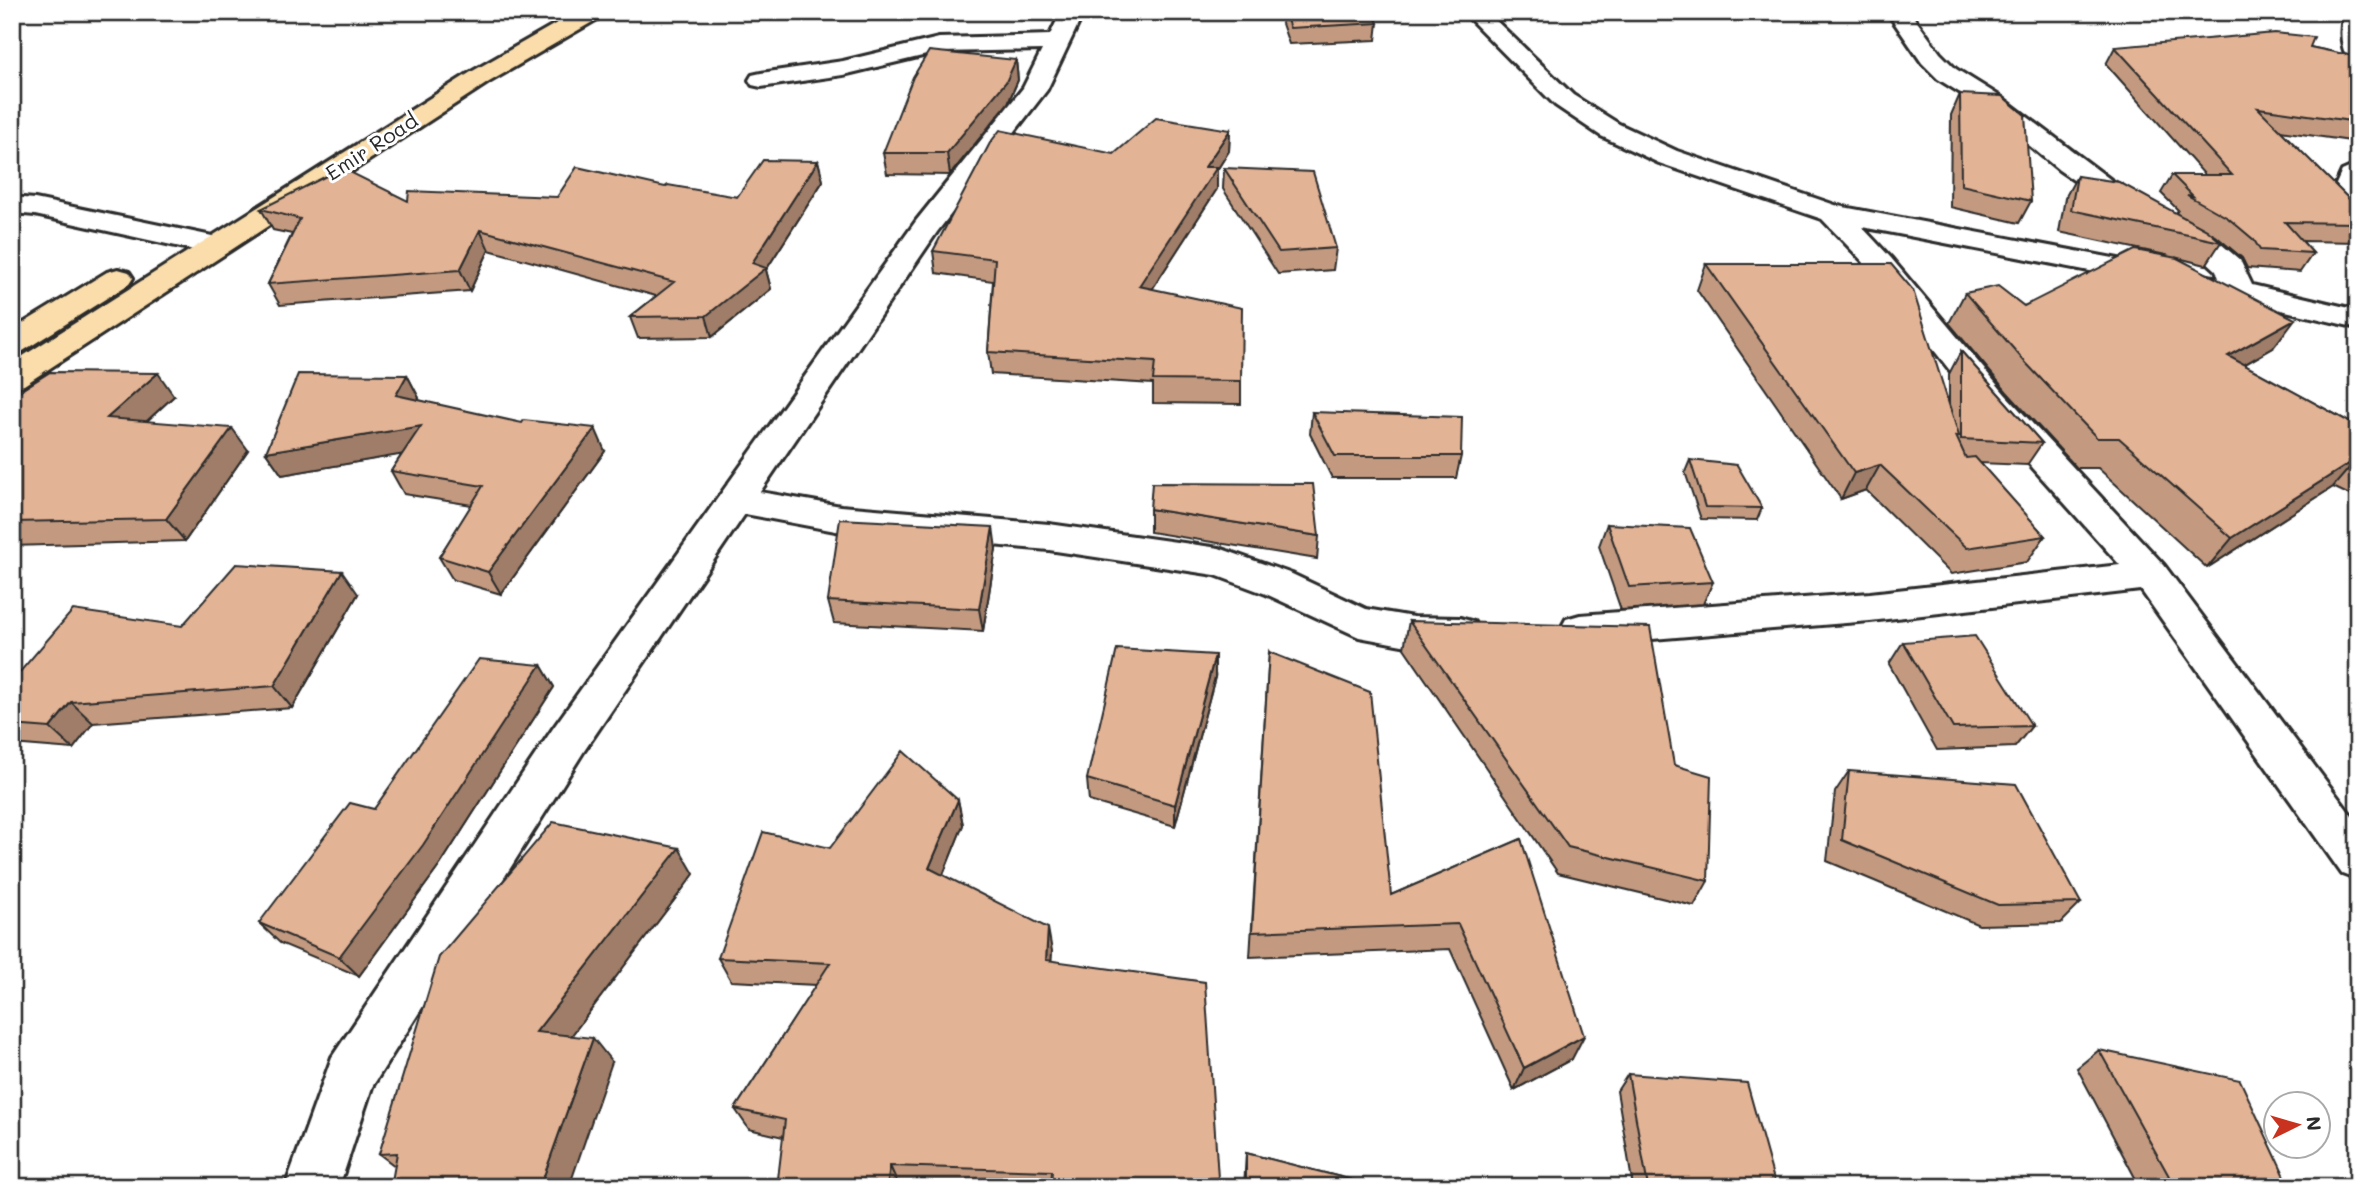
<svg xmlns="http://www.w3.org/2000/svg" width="2370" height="1199" font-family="Mali,sans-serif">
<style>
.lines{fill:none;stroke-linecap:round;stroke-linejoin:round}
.minor-casing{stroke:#2b2b2b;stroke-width:6}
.highway-casing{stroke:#2b2b2b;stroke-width:6}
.minor{fill:#fff;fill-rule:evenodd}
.highway{fill:#faddab;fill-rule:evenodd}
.wall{fill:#c39a80;stroke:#2b2b2b;stroke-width:2}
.shaded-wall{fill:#9f7d68;stroke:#2b2b2b;stroke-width:2}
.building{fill:#e3b395;stroke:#2b2b2b;stroke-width:2}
.labels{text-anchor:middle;stroke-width:6;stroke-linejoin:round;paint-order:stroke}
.far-street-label{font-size:21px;fill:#2b2b2b;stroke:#fff}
</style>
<rect width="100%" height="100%" fill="#fff"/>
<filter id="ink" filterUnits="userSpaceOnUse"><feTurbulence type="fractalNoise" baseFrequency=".0143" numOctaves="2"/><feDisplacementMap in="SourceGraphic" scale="14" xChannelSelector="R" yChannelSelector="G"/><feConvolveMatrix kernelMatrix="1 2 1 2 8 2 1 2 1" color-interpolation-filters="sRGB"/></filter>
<g filter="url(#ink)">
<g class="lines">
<g class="minor-casing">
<path id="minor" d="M1061,12h23l-37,78 -110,142 -177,260 81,14 208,18 170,24 73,26 74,35 47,8 47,1 14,4 6,11 -6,11 -14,4 -47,-1 -54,-10 -93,-43 -51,-19 -166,-25 -208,-18 -96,-18 -161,237 -212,336 -33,100h-54l47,-130 222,-330 362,-506 107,-133 19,-38 -103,2 -96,23 -82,12 -9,-2 -3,-5 3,-5 9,-2 82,-12 96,-23 111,-3z
M1463,12h24l86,83 46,29 58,27 161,55 381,72 -3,-8 -22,-20 -103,-58 -32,-22 -76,-63 -45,-28 -16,-16 -35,-51h23l30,41 16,16 45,28 110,83 103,58 26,22 12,25 106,25v18l-119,-28 -377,-73 29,31 114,136 159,171 194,259v56l-16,-6 -201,-284 -271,31 -290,24 -14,-4 -6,-11 6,-11 14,-4 290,-22 250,-28 -139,-155 -110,-140 -49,-51 -163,-56 -58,-27 -46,-31z
M2344,12h14v52l-9,-2c-9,-15 -9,-33 -5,-50z
M2358,164v63l-10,-2 -16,-32 10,-22z
M12,197l23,2 182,38 10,3 5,6 -5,6 -10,3 -182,-40 -23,-2z"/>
</g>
<g class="highway-casing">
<path id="highway" d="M576,12h28l-3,5 -112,65 -465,303 -12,3v-25l459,-291z
M118,269l11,3 4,6 -4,6 -106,67 -11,3v-24l95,-58z"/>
</g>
<use href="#minor" class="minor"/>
<use href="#highway" class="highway"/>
</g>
<path class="wall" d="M1278,12h95l5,11 -2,17 -87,4z
M2115,47h195l48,10v85l-78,-11 78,77v34l-56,-1 11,12 -13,19 -53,-4 -5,-10 -26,-22 -6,-3 11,9 -15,23 -28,-7 95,90 -29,17 109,59 5,-4v79l-25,-12 -126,81 -109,-100h-21l-70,-76 -58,-69 16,-30 59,13 142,-51 -107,-23 6,-34 12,-22 99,37 2,-3 -17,-17 11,-18h33l-99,-111z
M1016,60l2,20 -10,23 -58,72 -63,-1 -4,-21z
M1960,94l71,107 -12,22 -69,-16 1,-92z
M1230,130l-1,21 -12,19v19l-65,100 89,92v23l-88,-1v-19l-162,-10 -3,-22 5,-71 -57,-8 -3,-22 181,-97z
M818,161l5,20 -57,89 5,19 -59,48 -74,1 -8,-21 26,-21 -167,-46 -19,41 -190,14 -12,-21 24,-50 -19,-4 -12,-21 147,-8 149,-4 108,-10 72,10z
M1224,168l112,80 -3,22 -55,4 -55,-85z
M1706,264l243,140v-30l12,-23 81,92 -15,22 -47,-2 65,73 -18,26 -76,12 -85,-84 -25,9 -144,-209z
M407,375l12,23 -1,2 187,51 -104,143 -48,-14 -14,-23 33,-52 -68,-11 -13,-23 11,-17 -120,21 -16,-23z
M12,396h162l-27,25 101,29 -63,91 -173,5z
M1312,412l149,44 -5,22h-124l-22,-44z
M1690,460l72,48 -5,12 -56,-1 -16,-47z
M1150,509l169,27 -2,23 -167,-27z
M1607,524l106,58 -10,22 -82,6 -22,-64z
M996,549l-13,82 -149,-8 -6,-22z
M358,594l-66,114 -199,15 -20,26 -61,-5v-63l170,-55z
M1409,621l265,144 34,116 -14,25 -136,-33 -154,-225z
M1903,642l129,84 -17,21 -78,3 -48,-86z
M1269,652l122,243 130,-56 51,220 -58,31 -64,-141 -200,8z
M541,665l13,22 -114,178 -81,111 -79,-33 -21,-20 115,-114z
M1215,677l-40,149 -86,-25 -2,-22z
M1849,771l232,132 -20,20 -82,2 -152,-64 8,-69z
M958,800l5,25 -20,50 109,76 -1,10 167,217v9h-277l-42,-1 -116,-49 -34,-8 -14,-20 81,-124 -85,-4 -13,-23 112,-110z
M694,874l-123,162 41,26 -217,104 -16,-12z
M2099,1050l191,137h-150l-63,-119z
M1628,1074l148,113h-143l-16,-96z
M1246,1153l134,34h-136z"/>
<path class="shaded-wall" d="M1016,60l2,20 -10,23 -58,72 -3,-22z
M1230,130l-1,21 -12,19v19l-77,119 -1,-22 66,-119z
M818,161l5,20 -57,89 5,19 -59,48 -6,-21 46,-53z
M480,230l9,20 -19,41 -10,-21z
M2295,319l-22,29 -67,38 22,-30z
M158,373l16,23 -49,45 -18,-23z
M407,375l12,23 -10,19 -13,-22z
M421,426l13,23 -152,26 -16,-23z
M232,428l16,22 -63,91 -19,-22z
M595,428l10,23 -104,143 -13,-22z
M2358,458l-25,29 -126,81 25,-30z
M1880,465l-14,25 -25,9 13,-26z
M993,527l3,22 -13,82 -4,-22z
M342,571l16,23 -66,114 -18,-22z
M1215,655v22l-40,149v-21z
M541,665l13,22 -114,178 -81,111 -20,-19z
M71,702l22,21 -20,26 -23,-21z
M958,800l5,25 -27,67 -7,-24z
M679,848l15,26 -138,182 -20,-24z
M1048,928l4,23 -2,33 -4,-24z
M1584,1036l-12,23 -58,31 10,-22z
M593,1038l19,24 -43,125h-29z
M890,1166l9,20v1h-12z"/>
<path class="building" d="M1284,12h89l5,11 -88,5z
M2275,33l39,4 -4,10 48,10v65l-100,-14 100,100v15l-73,-1 28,31 -53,-3 -6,-10 -26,-22 -41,-23 6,1 -21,-21h60l-117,-128z
M929,51l87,9 -10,22 -59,71h-64l30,-76z
M1960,94l42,2 23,19 6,86 -70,-16z
M1156,118l74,12 -25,37h12l-78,119 103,22 -1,73 -88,-1 2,-18 -167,-10 7,-93 -62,-8 57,-108 10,-13 114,24z
M763,160l55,1 -66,102 14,5 -60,48 -76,1 44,-35 -194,-52 -20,40 -192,14 32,-65 -39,-10 81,-41 66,33 1,-10 148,6 20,-30 88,20 3,-2 69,12z
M1224,168l89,4 23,76 -57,4z
M2077,176l42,6 88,48 14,12 -150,-32z
M2135,250l42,8 118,61 -67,37 125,68 5,-4v38l-126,80 -113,-100h-22l-72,-76 -60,-69 33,-7 26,20z
M1706,264h185l22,26 46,146h-3l10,22 9,-1 70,79 -78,12 -87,-83 -26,8z
M1961,351l81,92 -81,-4z
M50,372l108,1 -51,45 125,10 -66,91 -154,3v-126z
M298,374l109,1 -11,20 126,28 2,-3 71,8 -107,144 -49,-15 44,-71 -92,-15 30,-45 -155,26z
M1312,412l150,5 -1,39h-126z
M1690,460l47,5 25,43 -57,-1z
M1152,483l161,1 6,52 -169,-27z
M840,519l153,8 -14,82 -151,-8z
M1607,524l83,4 23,54 -84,5z
M236,564l106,7 -68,115 -203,16 -21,26 -38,-3v-44l61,-71 109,16z
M1409,621l241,6 24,138 37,11 -3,105 -140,-34z
M1975,636l57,90 -79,2 -50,-86z
M1117,649l98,6 -40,150 -88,-26z
M1269,652l101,40 21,203 130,-56 63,197 -60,32 -66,-144 -206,8z
M479,659l62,6 -118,180 -84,112 -80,-34 91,-120 24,6z
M903,751l55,49 -29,68 119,60 -2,32 159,22 13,196 -91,9h-76l1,-16 -162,-5 -3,21h-110l8,-67 -50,-11 95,-146 -112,-5 45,-126 67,16z
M1849,771l167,13 65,119 -83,2 -156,-65z
M553,822l126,26 -143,184 57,6 -53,149h-149l6,-34 -18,1 60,-197z
M2099,1050l141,30 50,107h-115z
M1628,1074l119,9 29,104h-128z
M1246,1153l134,34h-134z"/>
</g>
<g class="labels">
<g class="far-street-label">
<text transform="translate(372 147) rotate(-33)" y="7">Emir Road</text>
</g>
</g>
<rect width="2370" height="1199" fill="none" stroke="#fff" stroke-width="42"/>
<rect x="21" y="21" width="2328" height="1157" fill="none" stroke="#2b2b2b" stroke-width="2.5" filter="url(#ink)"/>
<g transform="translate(2297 1125) rotate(85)"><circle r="33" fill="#ffffff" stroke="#aaaaaa" stroke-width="2"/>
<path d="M0-5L12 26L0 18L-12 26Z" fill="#c8321e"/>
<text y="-10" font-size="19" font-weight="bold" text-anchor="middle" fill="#2b2b2b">N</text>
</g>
</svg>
